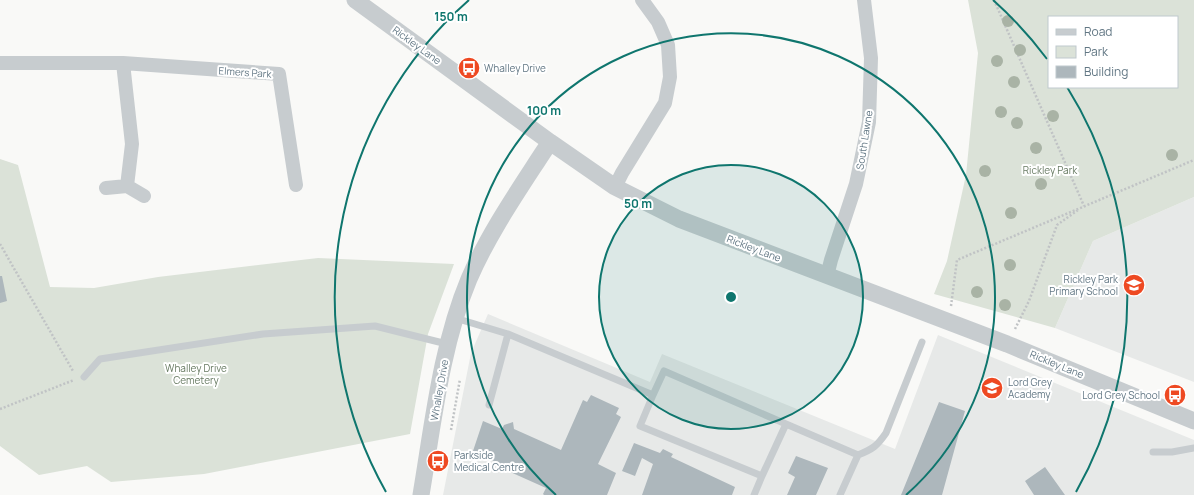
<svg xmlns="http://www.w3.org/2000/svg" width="1194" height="495" font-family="Manrope,sans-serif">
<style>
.built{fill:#e7e9e8}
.green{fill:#dbe2d8;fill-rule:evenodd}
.building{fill:#adb7bc}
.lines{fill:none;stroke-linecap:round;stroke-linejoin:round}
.path{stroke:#c0c3c5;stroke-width:2.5;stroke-dasharray:2 2;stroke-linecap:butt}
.service{stroke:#c7cccf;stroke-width:7}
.minor{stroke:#c7cccf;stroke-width:14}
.tertiary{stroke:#c7cccf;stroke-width:17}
.tree{fill:#a9b3a5}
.ring{fill:none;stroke:#0f766e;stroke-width:2}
.labels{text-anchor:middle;stroke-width:4;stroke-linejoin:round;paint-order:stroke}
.street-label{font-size:10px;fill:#627784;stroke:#fff}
.poi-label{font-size:10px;fill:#627784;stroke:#fff;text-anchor:start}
.park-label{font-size:10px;fill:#677a62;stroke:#fff}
.centre{fill:#0f766e;stroke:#fff;stroke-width:2}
.ring-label{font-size:12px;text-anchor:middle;font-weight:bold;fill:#0f766e;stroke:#fff;stroke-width:4;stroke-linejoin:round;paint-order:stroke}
</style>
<rect width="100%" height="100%" fill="#f9f9f7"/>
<path class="built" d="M1194,197v185l-139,-54 38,-87z
M488,314l162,68 12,-28 233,95 43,-114 256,105v55h-751l28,-142z"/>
<path class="green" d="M968,0h226v197l-101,44 -38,87 -121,-34 13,-33 19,-86 12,-122zM1049,17h128v70h-128z
M0,159l18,6 32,122 44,1 64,-11 160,-19 136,6 -26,70 -18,100 -206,40 -93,8 -24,-16 -48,9 -39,-29z"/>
<path class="building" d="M0,276h2l5,25 -7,2z
M591,395l28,13 -3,6 5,3 -23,47 18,9 -9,22h-63l-1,-1 3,-6 -49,-22v-4l-25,-8 11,-33 19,8 2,-4 9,-3 1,7 47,21 22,-50 4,2z
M939,402l26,9 -23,84h-41z
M634,443l26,10 3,-4 10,5 -2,3 64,30 -3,8h-90l11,-31 -11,-6 -7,18 -13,-5z
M796,456l32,12 -12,27h-29l8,-18 -7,-4z
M1045,467l20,28h-31l-9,-14z"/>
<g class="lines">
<path class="path" d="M994,0l90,206
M0,244l73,127
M951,306l6,-46 237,-100
M1015,329l14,-28 28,-76 21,-15
M0,409l74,-29
M451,430l9,-51"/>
<path class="service" d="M455,318l53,16 145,61 11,-24 122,53 -24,52 -122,-50 13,-31
M84,377l16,-18 163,-25 112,-8 72,18
M489,405l19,-71
M786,424l72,31 -18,40
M1153,452h19l22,-4
M858,455c15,-6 19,-9 28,-22l36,-91
M754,495l8,-19"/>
<path class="minor" d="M0,63h123l156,11 17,111
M123,63l9,81 -5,42
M615,187l7,-14 43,-70 5,-26 -2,-32 -10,-23 -16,-22
M106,188l21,-2 17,10
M827,276l4,-16 25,-76 13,-62 2,-64 -7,-58"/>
<path class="tertiary" d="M355,0l195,142 65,45 64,32 328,125 187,77
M421,495c12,-71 20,-149 48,-216 19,-44 47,-85 73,-125l8,-12"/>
</g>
<g class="tree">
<circle cx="1008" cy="21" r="6"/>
<circle cx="1020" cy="50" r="6"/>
<circle cx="997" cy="61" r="6"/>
<circle cx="1014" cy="82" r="6"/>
<circle cx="1001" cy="112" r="6"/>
<circle cx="1053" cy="116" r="6"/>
<circle cx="1017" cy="123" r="6"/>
<circle cx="1036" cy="148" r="6"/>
<circle cx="1172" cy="155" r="6"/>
<circle cx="985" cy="171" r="6"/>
<circle cx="1041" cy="184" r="6"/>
<circle cx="1011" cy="213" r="6"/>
<circle cx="1010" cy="265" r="6"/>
<circle cx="977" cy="292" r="6"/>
<circle cx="1005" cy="305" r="6"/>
</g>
<circle cx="731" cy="297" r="132" fill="#0f766e" fill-opacity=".12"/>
<g class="ring">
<circle cx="731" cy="297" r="132"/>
<path d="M556 495A264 264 0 1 1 906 495"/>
<path d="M386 492A396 396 0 0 1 469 0M993 0A396 396 0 0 1 1047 59M1067 87A396 396 0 0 1 1076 492"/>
</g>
<defs>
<g id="bus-disc" transform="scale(1.15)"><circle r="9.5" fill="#ee4922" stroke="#fff"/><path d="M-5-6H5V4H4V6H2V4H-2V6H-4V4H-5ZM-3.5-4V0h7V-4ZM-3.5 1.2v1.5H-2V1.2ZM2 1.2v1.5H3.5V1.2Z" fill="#fff"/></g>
<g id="school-disc" transform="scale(1.15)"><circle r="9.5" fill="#ee4922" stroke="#fff"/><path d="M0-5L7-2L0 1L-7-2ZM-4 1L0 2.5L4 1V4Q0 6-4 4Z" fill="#fff"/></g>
</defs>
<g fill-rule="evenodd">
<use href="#bus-disc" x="469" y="68"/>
<use href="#school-disc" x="1134" y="285"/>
<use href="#school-disc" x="992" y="388"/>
<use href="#bus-disc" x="1175" y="395"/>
<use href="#bus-disc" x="438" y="461"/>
</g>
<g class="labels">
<g class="street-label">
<text transform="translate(417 45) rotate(36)" y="4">Rickley Lane</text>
<text transform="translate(245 72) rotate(4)" y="4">Elmers Park</text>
<text transform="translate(864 140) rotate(-81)" y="4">South Lawne</text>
<text transform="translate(754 248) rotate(21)" y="4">Rickley Lane</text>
<text transform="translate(1057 364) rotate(22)" y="4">Rickley Lane</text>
<text transform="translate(439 390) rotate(-80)" y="4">Whalley Drive</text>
</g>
<g class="poi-label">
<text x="484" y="72">Whalley Drive</text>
<text x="1118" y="283" text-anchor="end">Rickley Park<tspan x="1118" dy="12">Primary School</tspan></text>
<text x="1008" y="386">Lord Grey<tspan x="1008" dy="12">Academy</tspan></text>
<text x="1160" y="399" text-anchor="end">Lord Grey School</text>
<text x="454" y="459">Parkside<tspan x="454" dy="12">Medical Centre</tspan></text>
</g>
<g class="park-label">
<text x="1050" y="174">Rickley Park</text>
<text x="196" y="372">Whalley Drive<tspan x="196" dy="12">Cemetery</tspan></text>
</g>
</g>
<circle cx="731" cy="297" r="6" class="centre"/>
<g class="ring-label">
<text x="451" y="21">150 m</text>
<text x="544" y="115">100 m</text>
<text x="638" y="208">50 m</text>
</g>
<rect x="1048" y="16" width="130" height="72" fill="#ffffff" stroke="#c0c9ce"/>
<rect x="1056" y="29" width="20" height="6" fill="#c7cccf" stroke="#c0c9ce"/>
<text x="1084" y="36" font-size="12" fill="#627784">Road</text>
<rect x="1056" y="46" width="20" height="12" fill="#dbe2d8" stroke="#c0c9ce"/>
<text x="1084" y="56" font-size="12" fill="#627784">Park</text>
<rect x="1056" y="66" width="20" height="12" fill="#adb7bc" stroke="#c0c9ce"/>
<text x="1084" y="76" font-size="12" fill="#627784">Building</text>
</svg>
